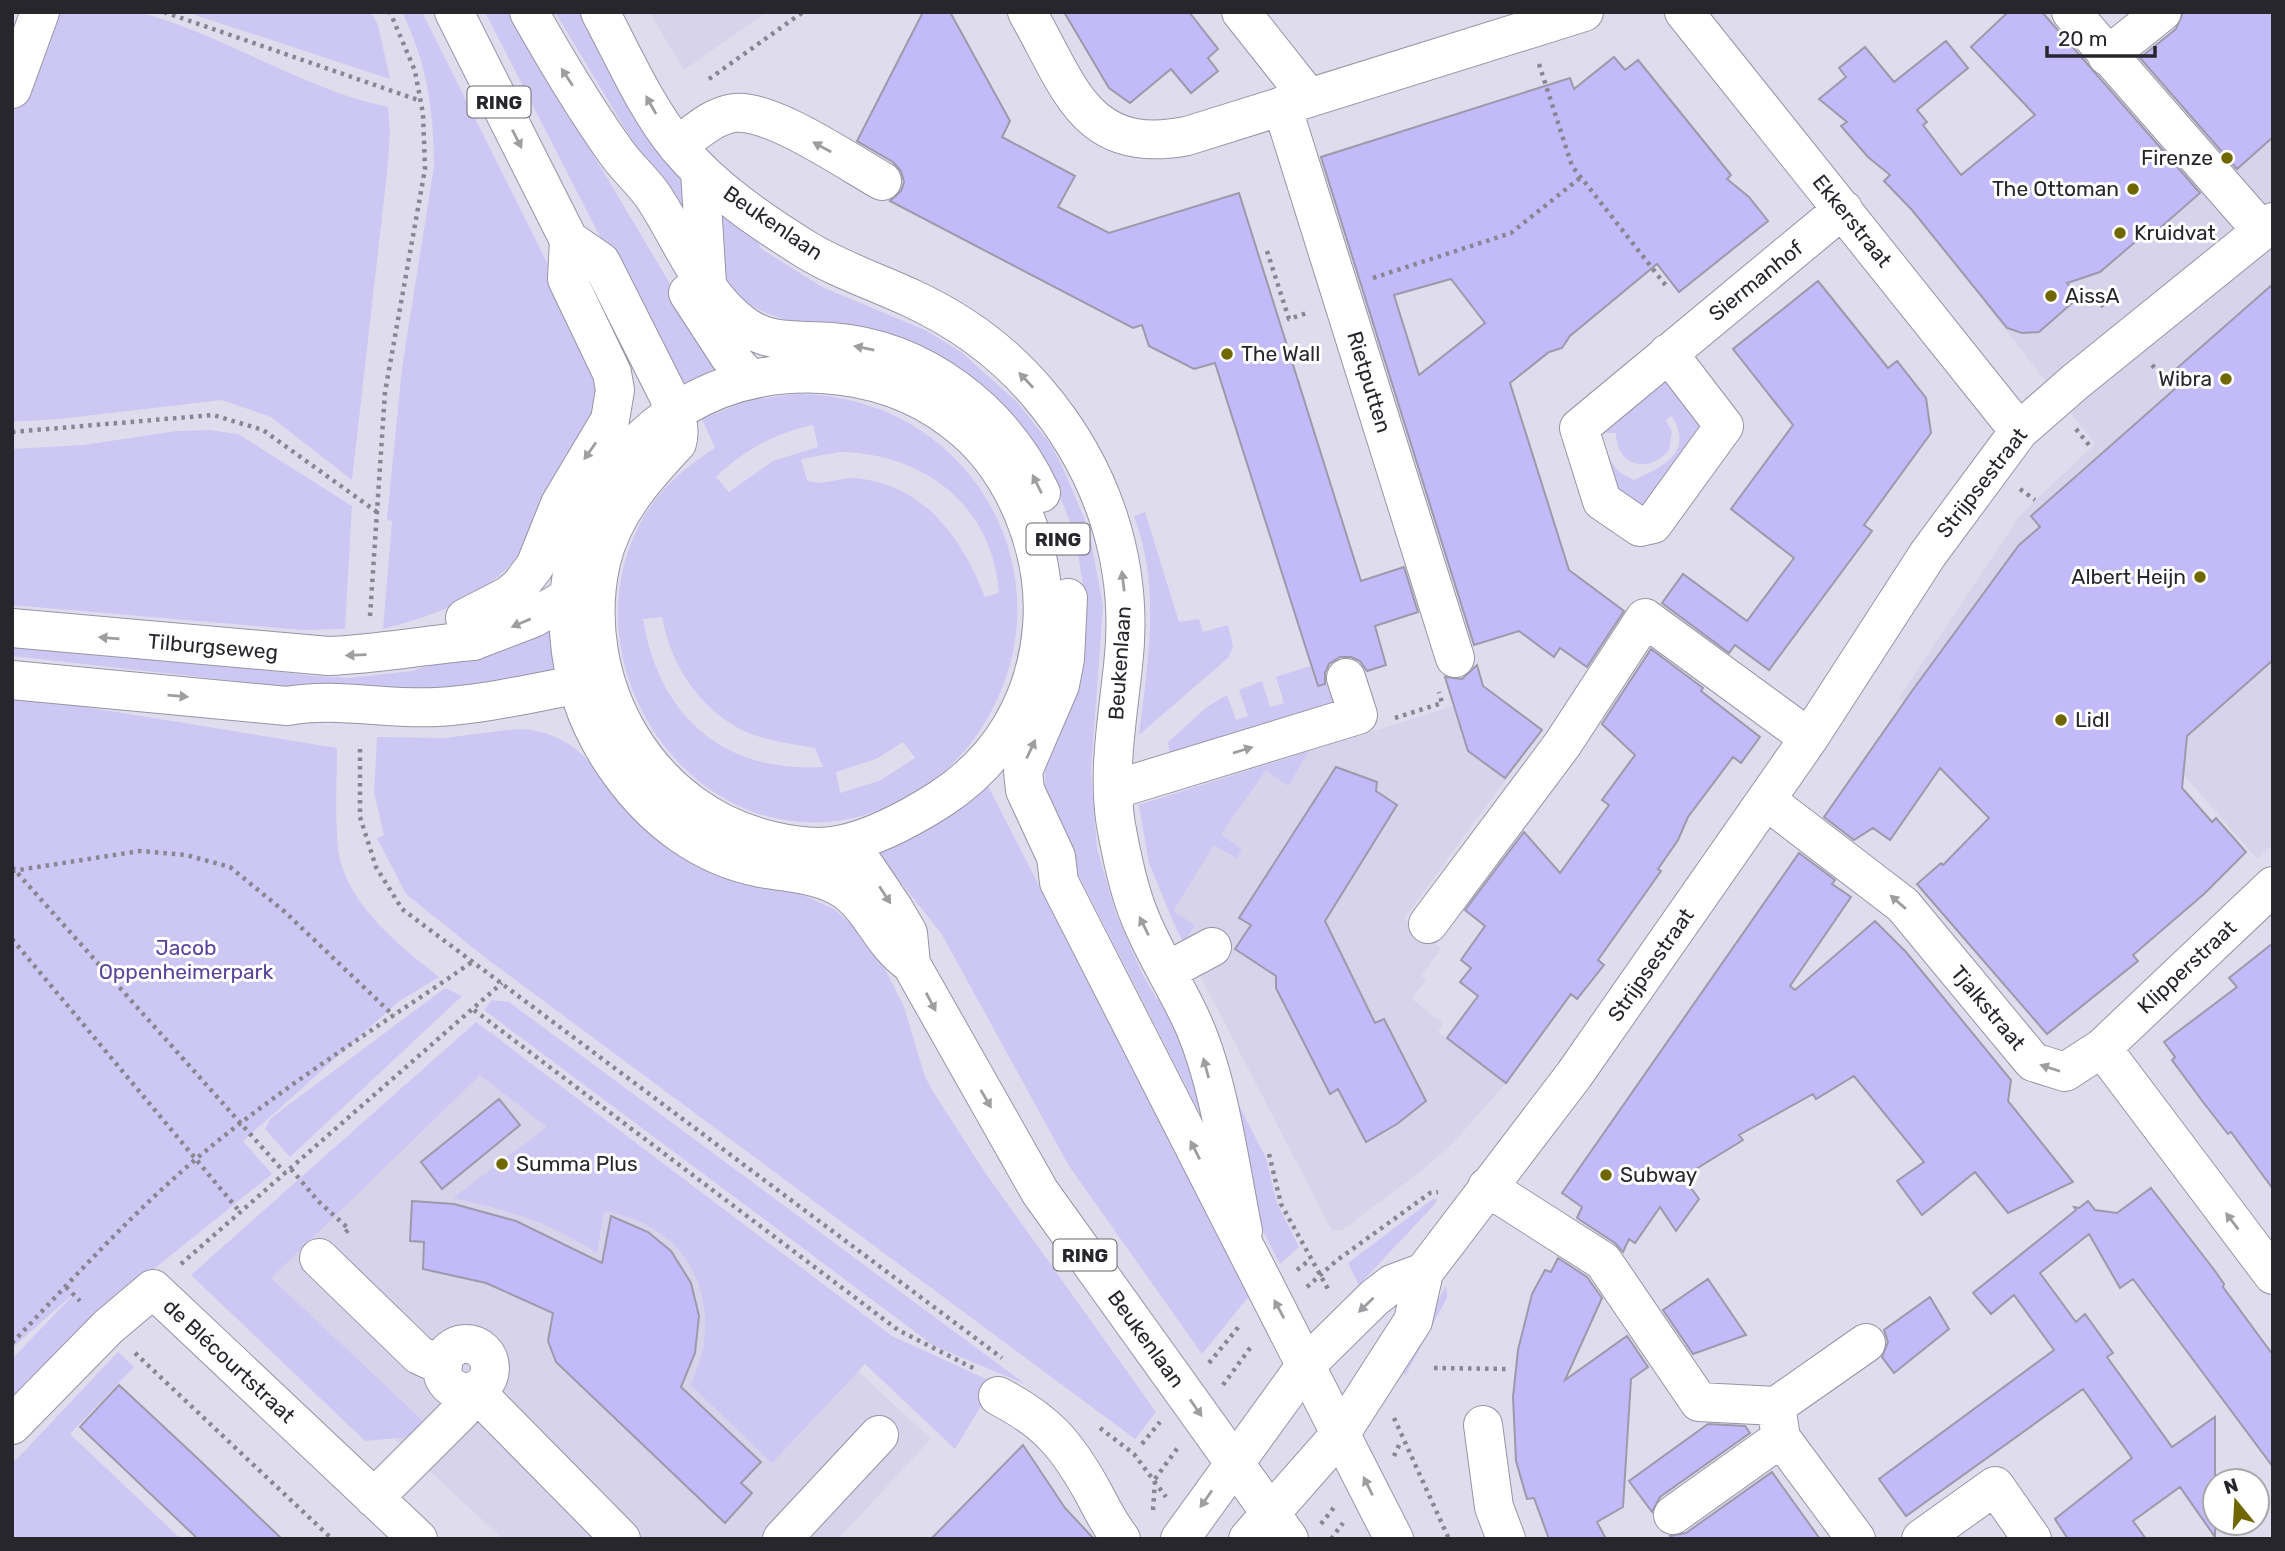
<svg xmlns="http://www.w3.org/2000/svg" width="2285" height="1551" font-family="Rubik,sans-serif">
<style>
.built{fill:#d6d3eb}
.green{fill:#cdc7f3;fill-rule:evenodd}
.building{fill:#c3baf9;stroke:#9c9aaa;stroke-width:2;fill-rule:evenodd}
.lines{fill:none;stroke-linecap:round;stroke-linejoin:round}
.minor-casing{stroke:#9695a4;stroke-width:40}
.major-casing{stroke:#9695a4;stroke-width:40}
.highway-casing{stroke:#9695a4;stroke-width:40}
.path{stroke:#878691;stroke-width:4.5;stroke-dasharray:3.5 5;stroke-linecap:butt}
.minor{stroke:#fff;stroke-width:38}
.major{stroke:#fff;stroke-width:38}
.highway{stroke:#fff;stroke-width:38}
.oneway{fill:#9e9da0}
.poi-dot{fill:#706700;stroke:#fff;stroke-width:2.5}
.labels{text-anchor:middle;stroke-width:6;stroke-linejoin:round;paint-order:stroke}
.shield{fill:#fff;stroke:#68676b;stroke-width:2}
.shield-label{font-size:19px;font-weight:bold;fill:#27262c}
.poi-label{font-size:21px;fill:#27262c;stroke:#fff;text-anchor:start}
.street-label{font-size:21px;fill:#27262c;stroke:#fff}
.park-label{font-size:21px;fill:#59439d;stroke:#fff}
</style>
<rect width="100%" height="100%" fill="#dfdded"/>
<path class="built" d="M649,12h118l-83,58z
M2273,61v783l-16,15 -74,-85 -205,-15 -79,-61 121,-183 75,-71 -113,-144z
M1453,706l69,51 -118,162 37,30 -20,27 5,4 -14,19 31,24 -5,9 68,51 -52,59 -30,27 -82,61 -10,1 -160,-310 -23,-58 -10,-58z
M492,1031l439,408 -93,100h-335l-260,-241z"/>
<path class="green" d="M50,12c26,0 68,-5 92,1 85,23 160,76 246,94l2,26 -3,40 -35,307 -81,-63 -49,-17 -163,19 -47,3v-305z
M186,12h185l7,13 12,54z
M402,12h20l167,335 7,40 -3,26 -78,147c-36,40 -81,56 -132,69l9,-108 -5,-1 15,-152 32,-202c0,-54 -7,-104 -32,-154z
M485,12h23l210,352 -2,8 -38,17z
M555,12h30l108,179 -4,44z
M717,202l39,25 4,21 62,39 103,43 36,22 56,50 34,43 11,21 27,64 14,76 -12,165 6,77 19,66 26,59 14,25 22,12 27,113 -150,-294 -10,-31v-30l40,-171 -10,-62 -20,-52 -256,-160c-25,-5 -62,-19 -75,-44 -5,-12 -6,-61 -7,-77z
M1662,381l5,1 37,41 -63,86 -28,-16 -7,-38 13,17 15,8c29,-14 60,-26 38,-64l-6,4 6,12 -3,18c-20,25 -53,16 -53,-17l-20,-1z
M796,394c176,0 281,186 185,335 -26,40 -67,71 -113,85 -171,53 -312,-153 -222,-301 17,-27 42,-48 69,-65l-13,-29 48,-19zM813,425l5,22 -45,14 -44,31 -13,-15c29,-28 58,-43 97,-52zM840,452c84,1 153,54 159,141l-14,4c-23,-59 -61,-113 -130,-119 -13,-1 -37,9 -48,2l-6,-21zM662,617c9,52 44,102 95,119 19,6 39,9 58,12l8,19c-100,6 -164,-51 -180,-148zM903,742l12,16 -36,23 -39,12 -4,-21 40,-13z
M210,430l28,4 114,72 -7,123 -42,1 -291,-25v-156l71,-4 94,-14z
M1145,512l34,110 20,-3 4,13 25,-7 5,21 -4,11 -90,78c9,-72 22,-148 -5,-219z
M552,625l7,51 -24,8 -182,10 -341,-38v-15l302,35 35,2 63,-7z
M1310,666l7,21 17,-5 1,15 -5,9 -160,52 -2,-16 39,-35 20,-12 9,25 12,-4 -9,-26 23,-9 8,26 14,-4 -8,-26z
M12,695l325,53c0,28 -3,88 3,112 13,49 61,87 99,117l-41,25 -155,139 29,33 -133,107 -127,126v-48l69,-72 -69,61z
M517,729c40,1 66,20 88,53l189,109 40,18 25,22 23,32 22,44 21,70 9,16 50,78 172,241 -21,27 -648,-480 -81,-65 -29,-56 7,-3 -10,-43 3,-55 67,1z
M1309,751l-21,35 -22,-16 -45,64 21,16 -6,8 -22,-13 -41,66 22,14 -12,18 -34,-80 -10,-58z
M985,785l3,1 261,510 -47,58 -133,-188 -128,-233 -62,-78v-4z
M445,988l17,8 -172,161 -25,-28 6,-11z
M492,1000l17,2 516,382 -91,-38 -450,-336z
M476,1022l416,314 103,47 -40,66 -90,-85 -93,99 -81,-78c4,-13 11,-27 13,-41 8,-71 -30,-121 -100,-133l-7,42c-51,-33 -86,-42 -144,-55l94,-71 -67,-52 -209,203 152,143 -14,16 -44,4 -174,-166z
M1229,1086l37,72 11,45 22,44 -19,17 -16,-31 -40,-146z
M1433,1199h4l-2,5 -76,81 -11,-22z
M1446,1286l1,12 -42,78 -4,-8z
M118,1352l16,15 -64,67 111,105h-169v-75z"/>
<path class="building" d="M923,12h27l60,109 -8,16 73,39 -17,31 51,26 130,-40 122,388 43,-14 14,45 -43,14 11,39 -19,6 -7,-10 -9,-4h-11l-11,7 -4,9v11l-7,2 -103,-323 -21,6 -45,-23 -7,-21 -9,3 -243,-127 11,-10 3,-9 -3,-11 -8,-9 -36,-21z
M1064,12h125l29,37 -10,9 10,13 -27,22 -20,-24 -41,34 -21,-15z
M2008,12h34l158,181 -48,42 -4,-4 -48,41 -33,11 12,14 -40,35 -17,1 -15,-5 -95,-118 -28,-29 6,-6 -22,-18 -27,-31 6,-4 -28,-23 27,-22 -7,-9 26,-21 29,35 52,-41 22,27 -51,42 10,12 -4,3 38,50 74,-60 -64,-68z
M2183,12h90v125l-36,32 -97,-111 36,-29z
M1614,57l11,13 13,-10 93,115 -4,4 22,18 19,24 -89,71 -22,-28 -87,72 -8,12 -13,4 -39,31 59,187 55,41 -37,56 -27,-19 -6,9 -35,-26 -45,14 -153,-488 249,-79 4,11zM1451,279l34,44 -66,52 -25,-80z
M1818,281l70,87 9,-7 29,37 5,35 -67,92 8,6 -103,139 -34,-25 -6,8 -67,-50 21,-29 64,47 47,-63 -63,-49 62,-84 -60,-76z
M2273,284v376l-86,76 -5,52 30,34 4,-4 30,34 -42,42 -71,61 5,6 -91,73 -130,-150 24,-21 2,2 46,-47 -49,-50 -50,72 -17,-12 -19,12 -30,-23 88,-126 107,-146 21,-18 -9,-11 154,-136 -9,-11z
M1651,649l52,39 -2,3 59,46 -19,26 -8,-6 -45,60 -10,23 -20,29 3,2 -63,89 6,5 -27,34 -6,-5 -65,89 -59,-45 31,-42 -18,-14 11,-14 -10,-8 24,-34 -20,-16 59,-78 36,41 49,-68 -7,-5 33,-45 -33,-31z
M1477,665l6,21 59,44 -37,48 -37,-27 -23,-74 17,2z
M1336,767l41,15 -1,9 21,14 -72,116 50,102 9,-4 42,82 -29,23 -31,18 -28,-53 -8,5 -54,-106v-12l-41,-27 16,-24 -12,-7z
M1799,853l36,27 -3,4 19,13 -61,89 5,4 80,-69 31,31 105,128 -3,21 65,81 -65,31 -33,-41 -53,43 -25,-34 27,-19 -70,-86 -38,23 -3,-5 -74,41 4,5 -60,37 16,22 -23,32 -16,-24 -25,36 -6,-4 -6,13 -8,-9 -38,-25 5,-11 -20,-14z
M2273,943v246l-42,-57 -3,2 -25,-32 -31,-42 3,-3 -11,-15 73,-55 -8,-9z
M499,1099l21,26 -78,64 -21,-27z
M2151,1188l64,83 9,13 -1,3 50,68v112l-140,-188 -13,9 -31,-54 -49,39 36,49 9,-8 28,39 -6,4 65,90 43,-30v120l-35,-50 -47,34 13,18h-78l-13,-20 77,-61 -49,-69 -177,127 -27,-37 175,-129 -40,-55 -23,19 -18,-21 103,-83 -2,-3 5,1 9,-7 7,9 22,3z
M412,1201l42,3 62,17 86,42 9,-47 37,16 23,19 20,32 8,33 -4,37 -14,34 80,75 -20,21 11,10 -27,30 -169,-161 -8,-21 5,-28 -67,-30 -63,-14 1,-27 -14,-1z
M1558,1258l29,19 15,21 -37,82 62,-44 21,31 -17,12 -8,128 -26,15 9,17h-57l-15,-41 -7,1 -11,-38 -3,-64 5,-47 14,-56 13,-24 6,2z
M1708,1279l38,56 -53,19 -30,-44z
M1930,1297l19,32 -55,44 -12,-16 6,-15 -4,-12z
M119,1385l75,70 88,84h-84l-118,-112z
M1708,1424l37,2 5,7 -90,64 -8,15 -23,-31z
M1023,1445l42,63 29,31h-163z
M1772,1472l48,67h-148l-2,-3 16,-3z"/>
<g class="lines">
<g class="minor-casing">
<path id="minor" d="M600,12c24,45 46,96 78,135 34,41 82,74 127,102 34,21 72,33 108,50 47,22 90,53 124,93 66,77 98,173 86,274 -6,57 -17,114 -5,170 5,26 11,55 21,79 15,39 40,75 56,113 25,59 35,139 48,203
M1027,12c43,75 58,144 160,124l397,-124
M1241,12l68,86
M1684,12l335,419
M2071,12l191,219
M2107,56l55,-44
M12,89l28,-77
M1282,106l173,552
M677,146c17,-12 35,-30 57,-33 36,-5 114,49 148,68
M700,171l7,113
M1668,353l56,73 -71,98 -13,3 -38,-26 -23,-73 264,-219
M1113,790l245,-75 -12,-37
M1766,800l137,105 130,157 32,10 37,-24 171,227
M1428,924l134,-179 83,-127 164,120
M1167,971l45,-24
M2102,1048l171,-162
M1487,1187l116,74 96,141 77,4
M319,1258l100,97 24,11
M442 1368a24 24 0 1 1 48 0a24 24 0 1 1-48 0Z
M475,1391l146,148
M998,1396c49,25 69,49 95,96 9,17 16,32 28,47
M12,1425l96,-98 45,-38 265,250
M1483,1425l11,82 12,32
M374,1498l88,-88 4,-17
M1673,1515l108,-77
M782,1539l97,-104
M1180,1539l126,-174 68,-67 18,-14 32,-12
M1248,1539l93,-106 72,-112 11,-49 150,-197 235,-337 119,-184 91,-123 56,-49 198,-160
M1856,1539l-75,-101 -5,-32 90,-63
M1921,1539l74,-53 37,53"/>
</g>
<g class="major-casing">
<path id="major" d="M454,12l127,252
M529,12c27,48 55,95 87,140 11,16 26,28 37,44 28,42 49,100 92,130 27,19 55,13 86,16 92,7 172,69 210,151
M569,240l32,22 67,133c6,15 14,32 9,48 -33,35 -65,71 -76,119 -27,123 49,252 172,279 21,5 45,8 66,4 35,-7 70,-26 100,-45 62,-40 97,-100 103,-173 6,-74 -27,-160 -87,-205 -38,-30 -84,-45 -132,-48 -217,-12 -325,229 -204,397 35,49 83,86 142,97 27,5 62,6 85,23 27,20 34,51 65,73
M688,293l41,63 21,23
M1068,598l-3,61 -5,26 -37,86 2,19 31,67 3,25 335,657
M465,618l43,-22 11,-9 16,-21 25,-62 50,-84 5,-30 -3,-17 -45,-94 2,-39
M473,641l60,-23 34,-20
M12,680l275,26c49,-9 100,4 150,1 55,-3 109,-18 164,-26
M839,845l26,21 29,43 14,24 3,31 129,228 249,347"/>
</g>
<g class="highway-casing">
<path id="highway" d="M12,628l316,28c49,-2 96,-11 145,-15"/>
</g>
<path class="path" d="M164,12l257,89
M1539,64l33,102 95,121
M709,79l94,-67
M1267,251l22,68 18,-6
M1373,278l138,-45 69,-55
M2096,297l10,13
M2152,365l9,10
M2076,429l13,16
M12,432l201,-17 50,15 114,82
M2020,489l15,11
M370,616l15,-224 40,-223 -2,-55 -8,-43 -25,-59
M1395,718l47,-15 -3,-11
M360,749v68l16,50 26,42 600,449
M12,867l273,306
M12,871l128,-20 46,4 44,12 55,45 109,104
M12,939l228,273
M474,1010l424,320 77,39
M1269,1154l12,50 47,85
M291,1169l27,32 31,28 -4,4
M181,1264l321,-281
M1297,1270l10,-8
M66,1287l14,14
M1307,1287l29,-26 94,-68 8,-1
M12,1343c60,-63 118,-128 184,-184 86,-73 184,-133 276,-197
M135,1353l197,186
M1209,1363l32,-39
M1434,1368l73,1
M1223,1385l30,-41
M1394,1418l55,121
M1100,1428l34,26 32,43
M1142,1444l18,-22
M1394,1456l6,-13
M1155,1479l24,-33
M1153,1510l2,-30
M1321,1524l14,-18
M1331,1539l12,-16"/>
<use href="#minor" class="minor"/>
<use href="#major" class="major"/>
<use href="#highway" class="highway"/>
</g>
<defs><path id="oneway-solid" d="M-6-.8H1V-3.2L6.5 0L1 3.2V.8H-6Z" transform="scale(1.75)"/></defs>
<g class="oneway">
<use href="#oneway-solid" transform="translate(567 77) rotate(-123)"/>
<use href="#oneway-solid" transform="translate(651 105) rotate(-119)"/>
<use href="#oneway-solid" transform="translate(517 139) rotate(63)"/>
<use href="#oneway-solid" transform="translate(822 147) rotate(-151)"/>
<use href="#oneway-solid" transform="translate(864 348) rotate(-168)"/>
<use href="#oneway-solid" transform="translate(1026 380) rotate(-133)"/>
<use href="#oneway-solid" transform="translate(590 451) rotate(125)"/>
<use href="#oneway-solid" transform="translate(1037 484) rotate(-116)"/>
<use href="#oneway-solid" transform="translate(1123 581) rotate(-97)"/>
<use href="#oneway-solid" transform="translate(521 623) rotate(157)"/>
<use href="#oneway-solid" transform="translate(109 638) rotate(-175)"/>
<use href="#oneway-solid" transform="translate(356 655) rotate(178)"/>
<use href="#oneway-solid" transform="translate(178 696) rotate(5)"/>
<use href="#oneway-solid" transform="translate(1031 749) rotate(-65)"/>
<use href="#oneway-solid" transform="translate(1243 750) rotate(-17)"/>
<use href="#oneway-solid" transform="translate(885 895) rotate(57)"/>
<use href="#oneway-solid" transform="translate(1898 902) rotate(-139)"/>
<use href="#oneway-solid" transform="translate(1144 926) rotate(-116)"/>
<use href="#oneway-solid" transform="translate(931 1002) rotate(62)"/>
<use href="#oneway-solid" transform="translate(1206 1068) rotate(-105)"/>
<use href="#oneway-solid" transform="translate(2050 1068) rotate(-162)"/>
<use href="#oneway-solid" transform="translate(986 1099) rotate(60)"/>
<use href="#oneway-solid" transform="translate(1195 1150) rotate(-117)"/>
<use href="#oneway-solid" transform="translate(2232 1221) rotate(-127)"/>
<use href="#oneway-solid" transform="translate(1366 1305) rotate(136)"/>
<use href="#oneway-solid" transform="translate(1279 1309) rotate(-118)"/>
<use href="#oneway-solid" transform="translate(1196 1408) rotate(55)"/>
<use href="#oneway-solid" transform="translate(1368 1486) rotate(-116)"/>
<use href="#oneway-solid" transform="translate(1206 1499) rotate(125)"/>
</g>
<g class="poi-dot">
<circle cx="2227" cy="158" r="7"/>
<circle cx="2133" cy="189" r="7"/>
<circle cx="2120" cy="233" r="7"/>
<circle cx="2051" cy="296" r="7"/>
<circle cx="1227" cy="354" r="7"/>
<circle cx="2226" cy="379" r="7"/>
<circle cx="2200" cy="577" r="7"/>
<circle cx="2061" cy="720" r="7"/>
<circle cx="502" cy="1164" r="7"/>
<circle cx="1606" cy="1175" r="7"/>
</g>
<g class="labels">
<g class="shield">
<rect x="467.5" y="86.5" width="63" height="31" rx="5"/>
<rect x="1026.5" y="523.5" width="63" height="31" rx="5"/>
<rect x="1053.5" y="1239.5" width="63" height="31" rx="5"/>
</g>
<g class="shield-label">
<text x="499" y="109">RING</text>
<text x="1058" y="546">RING</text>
<text x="1085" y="1262">RING</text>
</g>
<g class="poi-label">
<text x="2213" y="165" text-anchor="end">Firenze</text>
<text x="2119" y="196" text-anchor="end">The Ottoman</text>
<text x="2134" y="240">Kruidvat</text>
<text x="2065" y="303">AissA</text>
<text x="1241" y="361">The Wall</text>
<text x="2212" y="386" text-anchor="end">Wibra</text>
<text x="2186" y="584" text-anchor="end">Albert Heijn</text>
<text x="2075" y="727">Lidl</text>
<text x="516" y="1171">Summa Plus</text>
<text x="1620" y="1182">Subway</text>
</g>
<g class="street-label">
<text transform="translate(1852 221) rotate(51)" y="7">Ekkerstraat</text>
<text transform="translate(773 223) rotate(34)" y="7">Beukenlaan</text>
<text transform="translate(1756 281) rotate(-39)" y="7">Siermanhof</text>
<text transform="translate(1369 382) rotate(73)" y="7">Rietputten</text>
<text transform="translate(1982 483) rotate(-52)" y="7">Strijpsestraat</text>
<text transform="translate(213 647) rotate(5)" y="7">Tilburgseweg</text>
<text transform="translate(1120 663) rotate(-86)" y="7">Beukenlaan</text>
<text transform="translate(1651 965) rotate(-55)" y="7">Strijpsestraat</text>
<text transform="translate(2187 967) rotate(-43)" y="7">Klipperstraat</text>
<text transform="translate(1988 1008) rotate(50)" y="7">Tjalkstraat</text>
<text transform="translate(1146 1339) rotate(54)" y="7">Beukenlaan</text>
<text transform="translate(229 1361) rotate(43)" y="7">de Blécourtstraat</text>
</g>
<g class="park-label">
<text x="186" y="955">Jacob<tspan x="186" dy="24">Oppenheimerpark</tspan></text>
</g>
</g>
<rect width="2285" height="1551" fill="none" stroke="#27262c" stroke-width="28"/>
<g transform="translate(2236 1502) rotate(342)"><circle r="33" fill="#ffffff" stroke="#a9a8ab" stroke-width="2"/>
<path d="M0-5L12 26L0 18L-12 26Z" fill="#706700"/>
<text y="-10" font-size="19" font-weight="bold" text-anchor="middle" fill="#27262c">N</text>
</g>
<path d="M2047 46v10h108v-10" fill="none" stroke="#27262c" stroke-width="3.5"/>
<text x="2058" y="46" font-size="21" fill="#27262c" stroke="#ffffff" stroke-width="5" paint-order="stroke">20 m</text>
</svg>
